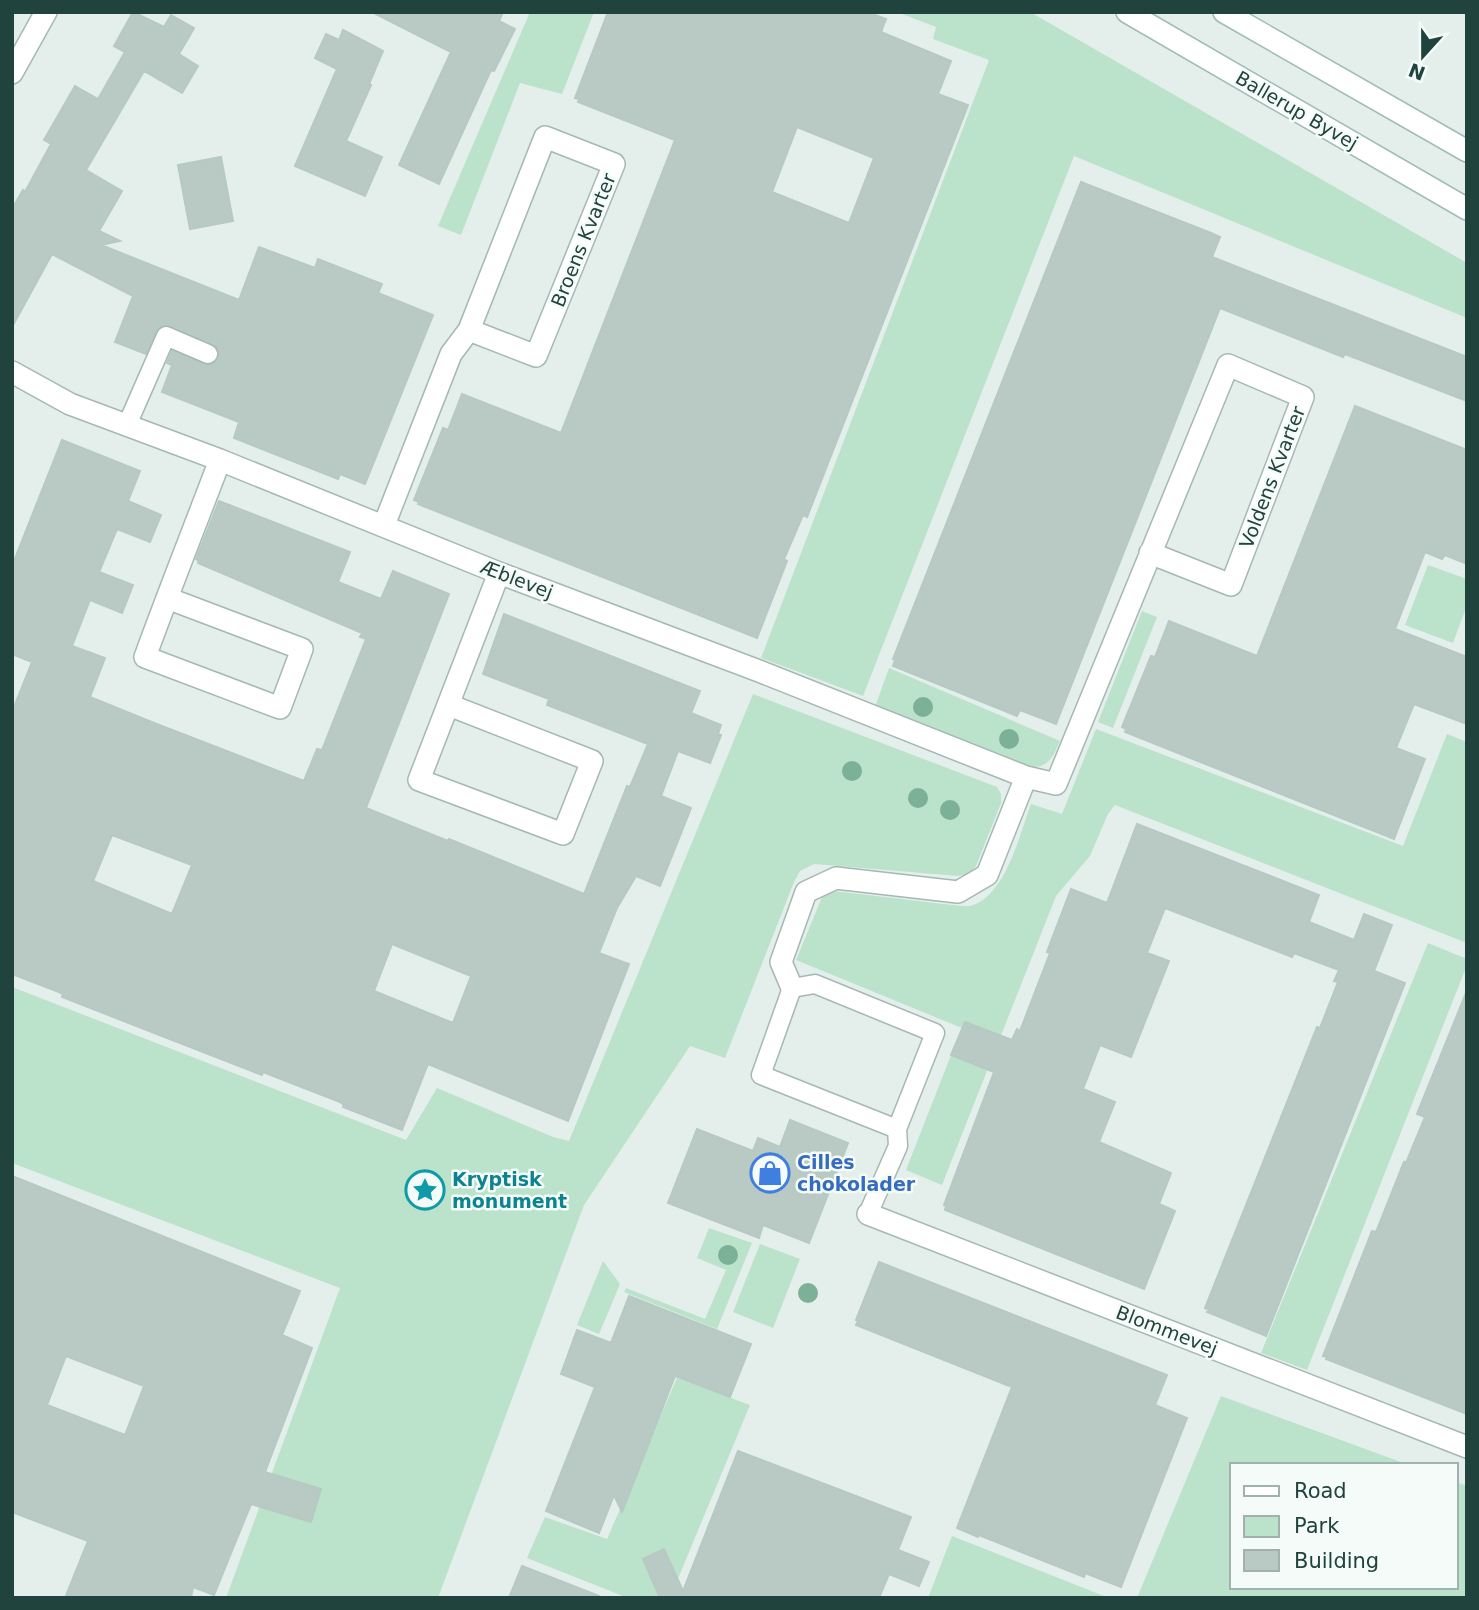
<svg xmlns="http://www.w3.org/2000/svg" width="1479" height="1610" font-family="'DejaVu Sans',sans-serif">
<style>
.green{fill:#bbe2ca}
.building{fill:#b9cac5;stroke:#b6c9c3;stroke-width:2;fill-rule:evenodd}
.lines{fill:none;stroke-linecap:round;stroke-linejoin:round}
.service-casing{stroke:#a6b8b3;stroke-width:21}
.minor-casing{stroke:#a6b8b3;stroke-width:24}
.tertiary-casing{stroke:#a6b8b3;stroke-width:24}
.secondary-casing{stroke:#a1bcb5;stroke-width:24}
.service{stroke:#fff;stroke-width:18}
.minor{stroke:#fff;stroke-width:21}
.tertiary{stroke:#fff;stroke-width:21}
.secondary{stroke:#fff;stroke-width:21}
.tree{fill:#7cb197}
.labels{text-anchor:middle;stroke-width:5;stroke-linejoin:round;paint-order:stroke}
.street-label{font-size:19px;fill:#21433d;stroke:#f5fbf9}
.shop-label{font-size:19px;font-weight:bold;fill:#366cbe;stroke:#f5fbf9;text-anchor:start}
.culture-label{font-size:19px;font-weight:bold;fill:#0d838f;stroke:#f5fbf9;text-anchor:start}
</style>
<rect width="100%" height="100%" fill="#e4efeb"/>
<path class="green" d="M530,12h64l-32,82 -42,-11 -59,152 -23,-9z
M897,12h133l437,251v55l-393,-162 -211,540 -102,-38 228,-598 -56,-21 3,-12z
M1428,565l39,14v26l-14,38 -48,-18z
M1142,611l15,6 -44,111 -15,-6z
M889,668l171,73c-7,16 -12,28 -32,26l-153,-60z
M753,694l244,93 4,7v9l-25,63 -7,8 -11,2 -144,-12 -14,7 -6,11 -69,176 -35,-12 -106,159 -146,393h-212l114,-310 -328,-125v-176l394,153 31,-52 116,49 16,4z
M1096,729l307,117 44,-112 20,8v201l-352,-138 -7,9 -18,42 -34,40 -114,289 -36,-15 45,-115 27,10 13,-33 -26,-10 -3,6 -166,-68 29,-70 127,15c5,0 12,2 17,1 36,-7 51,-73 62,-102l31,10z
M1428,943l39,16v6l-160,405 -46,-17z
M709,1228l43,15 -35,86 -93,-37 2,-4 79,31 21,-49 -29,-12z
M760,1244l40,15 -27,69 -40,-16z
M603,1261l17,23 -21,50 -22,-9z
M677,1378l73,27 -80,193h-42l-101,-40 18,-41 62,22z
M1221,1396l188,69h-177v122h224v-105l11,4v112h-330z
M952,1536l157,62h-181z"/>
<path class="building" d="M133,12l31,15 7,-12 23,13 -15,26 19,12 -16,27 -38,-22 -58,99 36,21 -23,40 21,10 -19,4 138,55 20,-53 56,21 3,-9 64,25 -4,9 55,22 -68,169 -25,-10 -2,5 -104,-41 5,-16 -77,-30 10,-27 -5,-2 5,-12 37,14 6,-2 4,-5 -2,-11 -52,-22 -9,6 -10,23 -31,-12 18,-46 -81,-42 -40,73v-118l11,-19 2,2 26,-48 -7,-4 31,-54 23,13 27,-47 -11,-6z
M372,12h131l-4,9 16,8 -21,42 -3,-1 -52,114 -40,-19 52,-113z
M608,12h259l19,7 -5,13 70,29 -13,33 30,11 -161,412 -4,-2 -19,44 3,2 -30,77 -339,-134 1,-2 -5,-2 29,-72 5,2 14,-36 99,39 114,-293 -97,-38 1,-3 -4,-1zM797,127l77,31 -25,65 -77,-31z
M343,30l40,21 -14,33 2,1 -25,56 36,16 -17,39 -70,-30 42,-97 -22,-11 11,-24 13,6z
M221,157l12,64 -43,8 -12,-64z
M1081,182l130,51 9,4 -8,20 255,100v44l-122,-47 -2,3 -123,-49 -164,416 -36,-14 -3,6 -124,-50 2,-6 -2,-1z
M1355,406l112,44v114l-22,-9 -3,4 -17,-7 -30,77 72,28v67l-53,-20 -18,44 29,11 -31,80 -269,-107 1,-3 -4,-2 29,-71 4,1 14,-36 88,35z
M62,440l78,31 -12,30 33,14 -11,27 -33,-13 -18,43 34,13 -11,28 -32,-13 -18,46 33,12 -15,39 59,24 155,60 13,-32 5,1 44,-111 -6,-2 2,-4 -164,-70 1,-2 -3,-2 23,-58 131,51 -12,30 43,17 12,-28 56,23 -83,214 82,33 1,-2 135,55 43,-108 3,1 18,-43 -101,-39 2,-6 -66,-25 21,-60 196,77 -9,22 30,12 -3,9 3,1 -11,28 -32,-12 -17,45 30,12 -31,78 -24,-10 -19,32 -18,45 30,11 -61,157 -140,-57 -26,66 -59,-23 1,-2 -4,-3 -77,-30 -1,3 -141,-55 -59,-23 1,-3 -4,-2 -47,-18v-262l20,-50 -20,-8v-88zM112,835l80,30 -20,49 -79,-33zM392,944l79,32 -18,47 -79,-32z
M1137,824l182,71 -10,27 45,18 10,-26 28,11 -18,46 31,12 -139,353 -59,-24 2,-2 -4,-2 112,-281 3,1 18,-46 -4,-1 5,-11 -45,-17 -2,4 -127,-49 -18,45 22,8 -38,96 -31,-12 -17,44 32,13 -16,40 72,31 -12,31 16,7 -31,78 -199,-79 1,-4 -2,-1 50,-133 -43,-17 14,-33 47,18 5,-11 3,2 30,-78 -3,-1 24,-63 36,14z
M1466,993h1v421l-141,-55 1,-2 -4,-1 49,-125 4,1 28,-70 2,1 19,-46 -8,-3z
M790,1120l58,23 -39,100 -46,-18 -4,13 -91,-35 29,-74 56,22 5,-13 22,9z
M12,1176l288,115 -18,44 30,13 -47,124 56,17 -10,33 -60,-18 -37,91 -21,-8 -2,11h-126l23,-57 -76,-29zM66,1356l78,30 -19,49 -78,-30z
M879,1262l288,113 -12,30 32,13 -66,169 -36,-14 -1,4 -105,-42 -1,2 -21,-9 55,-141 -156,-62 2,-4 -2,-1z
M629,1296l122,48 -21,53 -55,-21 -53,136 -8,-17 -15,38 -53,-22 49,-124 -34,-13 16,-44 34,13z
M738,1451l173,66 -13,33 31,12 -10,24 -30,-12 -10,24h-219l-17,-39 21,-10 19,42z
M522,1566l77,30v2h-90z"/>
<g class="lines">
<g class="service-casing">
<path id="service" d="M127,425l39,-89 42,18
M815,984l120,49 -38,96 -136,-54 31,-87z
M868,1214l30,-68 -1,-17"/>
</g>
<g class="minor-casing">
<path id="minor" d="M12,372l58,32 150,56 279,113 260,98 267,106 30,7 172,-419 75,32 -72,188 -81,-32
M384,525l67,-171 18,-24 76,-193 69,27 -78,192 -67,-26
M167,598l135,51 -22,59 -135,-51c24,-66 50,-131 75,-197
M449,705l143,56 -29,73 -144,-54 80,-207
M792,988l-11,-26 25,-70 30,-14 122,14 29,-17 39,-98
M868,1214l599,233"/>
</g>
<g class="tertiary-casing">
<path id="tertiary" d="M12,73l34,-61"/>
</g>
<g class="secondary-casing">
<path id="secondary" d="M1127,12l340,197
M1224,12l243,139"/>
</g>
<use href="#service" class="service"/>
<use href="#minor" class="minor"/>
<use href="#tertiary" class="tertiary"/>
<use href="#secondary" class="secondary"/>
</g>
<g class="tree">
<circle cx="923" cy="707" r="10"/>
<circle cx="1009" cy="739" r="10"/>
<circle cx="852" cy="771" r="10"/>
<circle cx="918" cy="798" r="10"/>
<circle cx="950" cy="810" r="10"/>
<circle cx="728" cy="1255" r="10"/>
<circle cx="808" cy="1293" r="10"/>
</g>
<defs>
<g id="shop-ring" transform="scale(2.0125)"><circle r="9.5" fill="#f5fbf9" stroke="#3f7fe0" stroke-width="1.5"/><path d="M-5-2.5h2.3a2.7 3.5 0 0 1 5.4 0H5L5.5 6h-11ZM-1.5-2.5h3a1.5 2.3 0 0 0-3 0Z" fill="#3f7fe0"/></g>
<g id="sight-ring" transform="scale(2.0125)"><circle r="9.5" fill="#f5fbf9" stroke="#0f9aa8" stroke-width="1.5"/><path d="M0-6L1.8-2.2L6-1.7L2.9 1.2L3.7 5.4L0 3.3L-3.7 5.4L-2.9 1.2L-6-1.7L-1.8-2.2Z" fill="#0f9aa8"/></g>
</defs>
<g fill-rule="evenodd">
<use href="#shop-ring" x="770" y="1173"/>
<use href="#sight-ring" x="425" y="1190"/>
</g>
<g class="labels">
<g class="street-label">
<text transform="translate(1297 110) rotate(30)" y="7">Ballerup Byvej</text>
<text transform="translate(583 240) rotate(-68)" y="7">Broens Kvarter</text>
<text transform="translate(1272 477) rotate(-69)" y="7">Voldens Kvarter</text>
<text transform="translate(517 579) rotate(21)" y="7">Æblevej</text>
<text transform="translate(1167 1330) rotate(21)" y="7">Blommevej</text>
</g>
<g class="shop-label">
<text x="797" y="1169">Cilles<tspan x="797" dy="22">chokolader</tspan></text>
</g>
<g class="culture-label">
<text x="452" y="1186">Kryptisk<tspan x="452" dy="22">monument</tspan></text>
</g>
</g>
<rect width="1479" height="1610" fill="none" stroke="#21433d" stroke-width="28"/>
<rect x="1230" y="1463" width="228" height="126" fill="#f5fbf9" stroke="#a0b1ae" stroke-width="2"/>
<rect x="1244" y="1486" width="35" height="10" fill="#ffffff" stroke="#a0b1ae" stroke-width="2"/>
<text x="1294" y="1498" font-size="21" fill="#21433d">Road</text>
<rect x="1244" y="1516" width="35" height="21" fill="#bbe2ca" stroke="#a0b1ae" stroke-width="2"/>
<text x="1294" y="1533" font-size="21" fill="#21433d">Park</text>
<rect x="1244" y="1550" width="35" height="21" fill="#b9cac5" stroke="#a0b1ae" stroke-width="2"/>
<text x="1294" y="1568" font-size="21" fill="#21433d">Building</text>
<g transform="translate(1423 56) rotate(201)" stroke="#f5fbf9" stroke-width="5" paint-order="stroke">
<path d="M0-5L12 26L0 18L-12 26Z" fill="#21433d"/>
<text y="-10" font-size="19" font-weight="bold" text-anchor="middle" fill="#21433d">N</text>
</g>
</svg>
